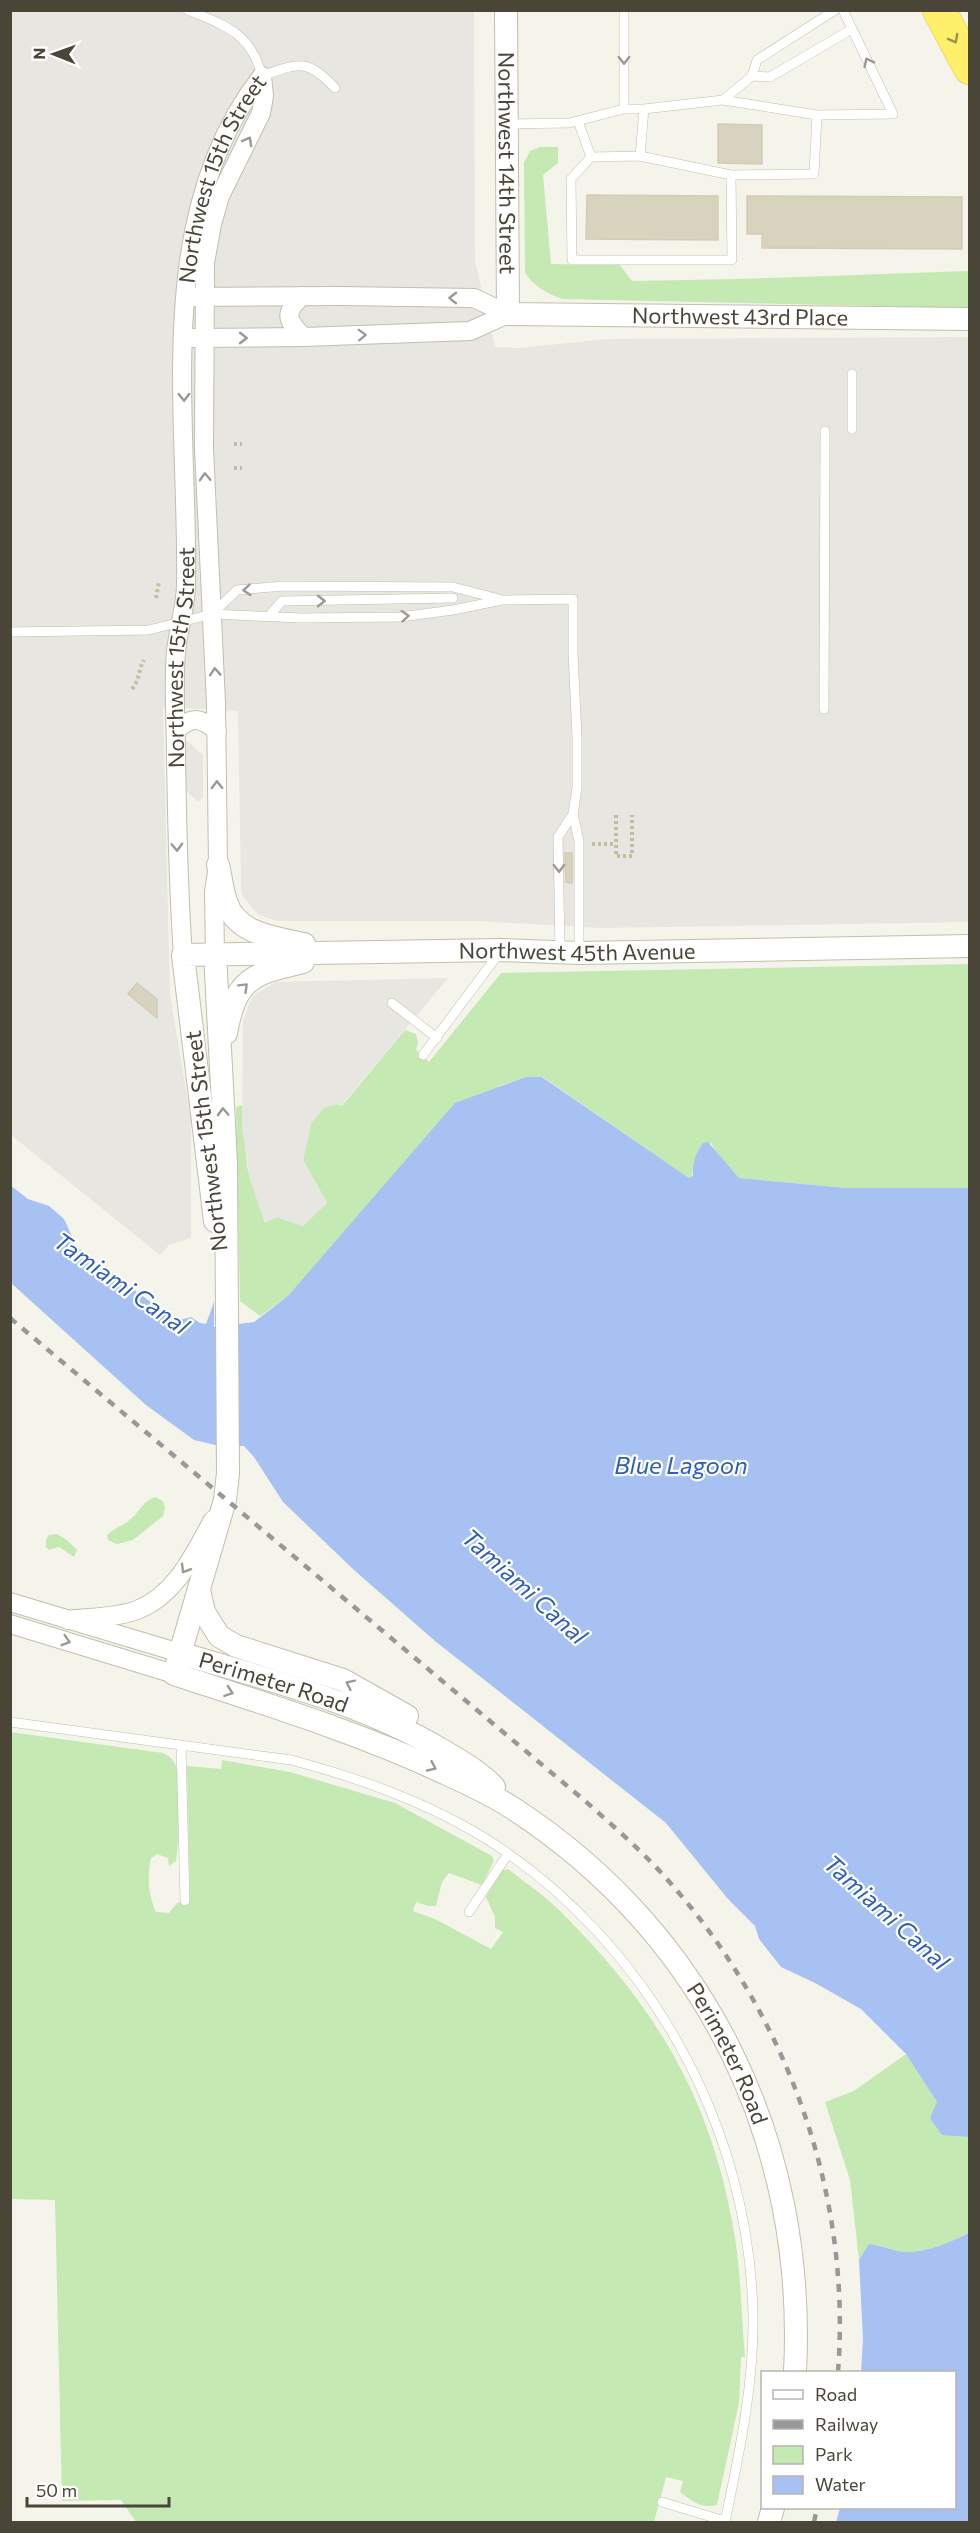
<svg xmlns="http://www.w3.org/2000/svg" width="980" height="2533" font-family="Commissioner,sans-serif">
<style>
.green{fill:#c4e9b2}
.parking{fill:#e7e6e1}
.water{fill:#a6c1f2}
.building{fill:#d7d3bf;stroke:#d2cdb2;stroke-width:1.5}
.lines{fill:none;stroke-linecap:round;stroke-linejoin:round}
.service-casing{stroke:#c1bfac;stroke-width:10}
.minor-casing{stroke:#c1bfac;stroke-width:20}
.tertiary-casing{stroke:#c1bfac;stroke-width:24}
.motorway-casing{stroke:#e0c939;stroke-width:34}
.path{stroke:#c3be9d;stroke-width:4;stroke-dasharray:3 3;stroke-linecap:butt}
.service{stroke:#fff;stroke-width:9}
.minor{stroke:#fff;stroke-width:18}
.tertiary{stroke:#fff;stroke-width:22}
.motorway{stroke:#fff06b;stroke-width:33}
.rail{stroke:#989898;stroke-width:4.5;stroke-dasharray:8 8;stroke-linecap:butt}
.oneway{stroke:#9b924f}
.oneway2{stroke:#9b9992}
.labels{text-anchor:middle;stroke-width:4.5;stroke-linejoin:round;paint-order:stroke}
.street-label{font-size:22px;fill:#494638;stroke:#fff}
.water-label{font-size:24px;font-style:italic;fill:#2e5eb7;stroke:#fff}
</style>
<rect width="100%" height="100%" fill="#f5f4ea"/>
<path class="green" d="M540,147h18v16l-15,12 8,89 69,1 12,16 106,-2 231,-8v37l-406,-9c-16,-5 -28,-12 -38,-26l-1,-110 6,-12z
M969,964v224h-123l-107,-10 -19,-20 -9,-15 -11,4 -7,19 -1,11 -3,1 -146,-101h-17l-27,9 -211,210 -28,20 -20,-15 -4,-194 6,-2 5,62 18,56 12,-6 26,9 24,-23 -24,-43 8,-37 13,-16 13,-3 5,2 63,-76 11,4 2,8 -2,8 13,12 72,-89z
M155,1497l8,4 2,7 -2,8 -30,24 -16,4 -9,-4 -1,-5c7,-7 16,-9 24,-16 9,-8 12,-18 24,-22z
M57,1534l10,6 10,10 -3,7 -15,-10 -10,3 -3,-3v-8l3,-4z
M10,1732l153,21c6,3 10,6 13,13 4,12 3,81 0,95l-7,5 -1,-8 -11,-4 -6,4c-4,20 -3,35 5,54l13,1 8,-10 13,-2 -3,-135 34,3 1,-9 68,12 105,31 97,53 2,5 -12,24 -33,-12 -7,9 -6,24h-8l-12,-4 -3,9 24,9 54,29 12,-17 -8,-4v-11l-9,-20 14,-26 8,-2c18,14 37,27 53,43 92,92 147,180 171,309 9,44 9,91 13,136h-4l-2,46 -22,102c-16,4 -25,-4 -37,-13l3,-11 -17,-4 -12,45h-518l-15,-22 -59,1 -7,-301 -44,-1z
M906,2054l31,48 -6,16 11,16 27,3v96c-19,9 -40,19 -63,19 -8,0 -25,-7 -36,-8l-11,16 -9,-80 -25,-78 29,-11z"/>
<path class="parking" d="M10,11h464l1,249 20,87 25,1 87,-9 362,-2v585l-368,6 -126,-7h-197l-19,-6 -6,-6 -10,-13 -2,-7 -3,-178 -75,-4 7,288 21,125v118l-22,7 -9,10 -149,-120z
M186,740l17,15v42l-5,5 -12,-11z
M448,978l-107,128 -4,-2 -13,4 -13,15 -8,37 24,43 -24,23 -26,-9 -12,6 -15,-43 -8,-53 1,-106 8,-22 6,-6 19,-11z"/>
<path class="water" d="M526,1077h16l147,101 4,-2c-1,-13 3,-23 10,-33l5,-1 31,36 107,10h123v949l-27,-2 -12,-17 7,-16 -31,-48 -45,-45 -46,-26 -34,-16 -22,-28 -4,-13 -27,-27 -62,-76 -231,-182 -81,-71 -71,-68 -29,-45 -10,-11h-24l-26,-6 -48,-35 -135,-122 -1,-98 18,14 21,7 15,13 13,28 83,62 20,11 11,-3 9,6 6,1 8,-22v25l40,-5 34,-26 167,-193z
M969,2233v289h-133l4,-14h114v-136h-93l2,-33 -4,-79 10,-16c12,1 28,8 37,8 23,0 44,-10 63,-19z"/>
<path class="building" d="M718,124l44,1v39l-44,-1z
M587,195l131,1v44l-132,-1z
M747,196l215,1v52l-200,-1v-14h-15z
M565,853h7v30l-6,-1z
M137,983l20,16v19l-29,-24z"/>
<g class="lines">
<g class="service-casing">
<path id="service" d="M188,10c38,16 63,23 74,66 36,-13 45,-18 73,12
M752,76l18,1 82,-48
M723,100l29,-24 5,-16 78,-50
M624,109v-99
M578,121l13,36 49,-1 4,-47
M507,124l62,-1 55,-14h20l79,-9 94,15 76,-1 -50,-104
M591,157l-20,22 1,81h160l-1,-85 -91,-19
M731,175l83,-1 3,-59
M852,429v-55
M212,614l25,-24 47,-4 169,1 46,12
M269,616l13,-15 171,-3
M10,632l139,-2 63,-16 89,4 99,-1 53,-7 49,-10 71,-1v54l4,84v51l-4,26 6,27v112
M824,709l1,-278
M560,951l-2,-114 15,-23
M392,1003l45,35
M423,1055l77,-103
M10,1722l281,38c69,18 136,42 197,80 160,102 262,287 265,476 1,70 -14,138 -28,206
M181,1745l4,156
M469,1912l39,-58
M662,2502l63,19"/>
</g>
<g class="minor-casing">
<g id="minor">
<path d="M302,296c-19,17 -15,24 1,41"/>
<path d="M192,297l149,-1 133,2 34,16"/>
<path d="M192,338l111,-1 167,-6 38,-17"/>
<path d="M176,730c16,-14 24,-13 41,1"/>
<path d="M215,954l-1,-62 4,-27 -2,-162 -12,-254 1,-186 7,-39 8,-28 41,-83 3,-17 -2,-20"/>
<path id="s1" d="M183,955c-5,-67 -6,-133 -7,-199 0,-35 -3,-70 0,-104 2,-23 10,-45 10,-68 3,-167 -35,-367 76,-508"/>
<path d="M10,1602l170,51"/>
<path d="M68,1620c22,-3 48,-2 69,-10 39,-15 57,-56 76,-90"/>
<path d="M10,1624l164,50"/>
</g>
</g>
<g class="tertiary-casing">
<g id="tertiary">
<path id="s2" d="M506,10l2,304 462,5"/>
<path d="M218,865c3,12 4,25 8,36 9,33 50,37 78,43"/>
<path id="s3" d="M215,954l11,208 2,311 -3,27 -51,174c88,29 177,56 262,95 26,12 54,24 78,40 193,126 293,335 281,563"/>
<path d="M226,1033c10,-55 26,-59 77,-71"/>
<path id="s4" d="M215,1221l-32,-266 318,-5 78,3 391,-7"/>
<path d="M199,1590l5,22 15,24 17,10 107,34 64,36"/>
<path id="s5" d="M180,1653c89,27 180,49 262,97 18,11 37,21 52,37"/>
<path d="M769,2522l4,-14"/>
</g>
</g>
<g class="motorway-casing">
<path id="motorway" d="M939,10l31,58"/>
</g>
<path class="path" d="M234,444h8
M234,468h8
M156,598l3,-16
M132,689c8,-9 6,-19 12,-29
M616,815v41h16v-41
M592,844h24"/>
<use href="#service" class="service"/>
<use href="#minor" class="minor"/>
<use href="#tertiary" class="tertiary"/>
<use href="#motorway" class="motorway"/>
<path class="rail" d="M10,1318l574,482c28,25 57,50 82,78 120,134 186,314 172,494
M814,2522l3,-14"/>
</g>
<defs><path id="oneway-chevron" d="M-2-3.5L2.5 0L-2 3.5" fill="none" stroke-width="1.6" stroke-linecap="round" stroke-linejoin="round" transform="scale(1.5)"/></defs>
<use class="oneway" href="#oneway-chevron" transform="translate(954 39) rotate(62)"/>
<g class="oneway2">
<use href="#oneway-chevron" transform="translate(624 60) rotate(90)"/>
<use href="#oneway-chevron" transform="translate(868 62) rotate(-116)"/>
<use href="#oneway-chevron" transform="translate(248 141) rotate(-61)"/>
<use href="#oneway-chevron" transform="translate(453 298) rotate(-179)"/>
<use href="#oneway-chevron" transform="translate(362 335) rotate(-2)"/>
<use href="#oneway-chevron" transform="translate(243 338)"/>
<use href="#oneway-chevron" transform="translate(184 397) rotate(89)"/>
<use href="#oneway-chevron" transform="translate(205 477) rotate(-92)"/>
<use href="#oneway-chevron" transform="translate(247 590) rotate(175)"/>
<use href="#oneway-chevron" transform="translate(321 601)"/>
<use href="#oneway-chevron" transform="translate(405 616) rotate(-5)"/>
<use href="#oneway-chevron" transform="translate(215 672) rotate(-94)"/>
<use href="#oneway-chevron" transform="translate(217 785) rotate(-91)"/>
<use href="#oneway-chevron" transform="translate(177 847) rotate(88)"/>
<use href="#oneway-chevron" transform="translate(559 868) rotate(89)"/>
<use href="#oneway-chevron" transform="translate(244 987) rotate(-45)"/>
<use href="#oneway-chevron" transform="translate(223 1112) rotate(-93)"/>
<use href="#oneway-chevron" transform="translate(185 1569) rotate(121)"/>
<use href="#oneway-chevron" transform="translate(66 1641) rotate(17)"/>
<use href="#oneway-chevron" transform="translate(350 1684) rotate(-154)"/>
<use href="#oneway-chevron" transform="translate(229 1692) rotate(19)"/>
<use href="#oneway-chevron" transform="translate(432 1767) rotate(25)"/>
</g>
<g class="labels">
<g class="street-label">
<text dy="8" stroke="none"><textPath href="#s2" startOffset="153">Northwest 14th Street</textPath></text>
<text dy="8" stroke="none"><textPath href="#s1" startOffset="784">Northwest 15th Street</textPath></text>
<text dy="8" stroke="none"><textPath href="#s2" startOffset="536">Northwest 43rd Place</textPath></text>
<text dy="8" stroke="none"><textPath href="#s1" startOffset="298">Northwest 15th Street</textPath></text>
<text dy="8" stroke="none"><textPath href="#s4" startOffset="662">Northwest 45th Avenue</textPath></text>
<text transform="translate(206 1141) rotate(-97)" y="8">Northwest 15th Street</text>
<text dy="8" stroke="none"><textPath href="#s5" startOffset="98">Perimeter Road</textPath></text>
<text dy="8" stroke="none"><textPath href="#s3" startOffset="1424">Perimeter Road</textPath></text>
</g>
<g class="water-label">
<text transform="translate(121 1284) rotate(35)" y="8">Tamiami Canal</text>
<text x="681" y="1474">Blue Lagoon</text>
<text transform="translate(524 1587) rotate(42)" y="8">Tamiami Canal</text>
<text transform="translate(886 1913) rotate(42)" y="8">Tamiami Canal</text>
</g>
</g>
<rect width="980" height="2533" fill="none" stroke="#494638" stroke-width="24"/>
<rect x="761" y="2371" width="195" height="138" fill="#ffffff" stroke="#b6b5af" stroke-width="1.5"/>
<rect x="773" y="2390" width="30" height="9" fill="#ffffff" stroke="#b6b5af" stroke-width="1.5"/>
<text x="815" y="2401" font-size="18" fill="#494638">Road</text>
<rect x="773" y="2420" width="30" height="9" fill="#989898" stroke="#b6b5af" stroke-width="1.5"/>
<text x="815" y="2431" font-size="18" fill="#494638">Railway</text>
<rect x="773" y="2446" width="30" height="18" fill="#c4e9b2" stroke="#b6b5af" stroke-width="1.5"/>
<text x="815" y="2461" font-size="18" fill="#494638">Park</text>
<rect x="773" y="2476" width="30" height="18" fill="#a6c1f2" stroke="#b6b5af" stroke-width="1.5"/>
<text x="815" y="2491" font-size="18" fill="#494638">Water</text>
<g transform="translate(54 54) rotate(271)" stroke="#ffffff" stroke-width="4.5" paint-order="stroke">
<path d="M0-4.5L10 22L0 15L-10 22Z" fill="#494638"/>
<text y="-9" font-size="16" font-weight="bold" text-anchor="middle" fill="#494638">N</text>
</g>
<path d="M27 2497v9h142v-9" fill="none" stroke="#494638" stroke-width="3"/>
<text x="36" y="2497" font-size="18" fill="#494638" stroke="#ffffff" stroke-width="4.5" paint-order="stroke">50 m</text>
</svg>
